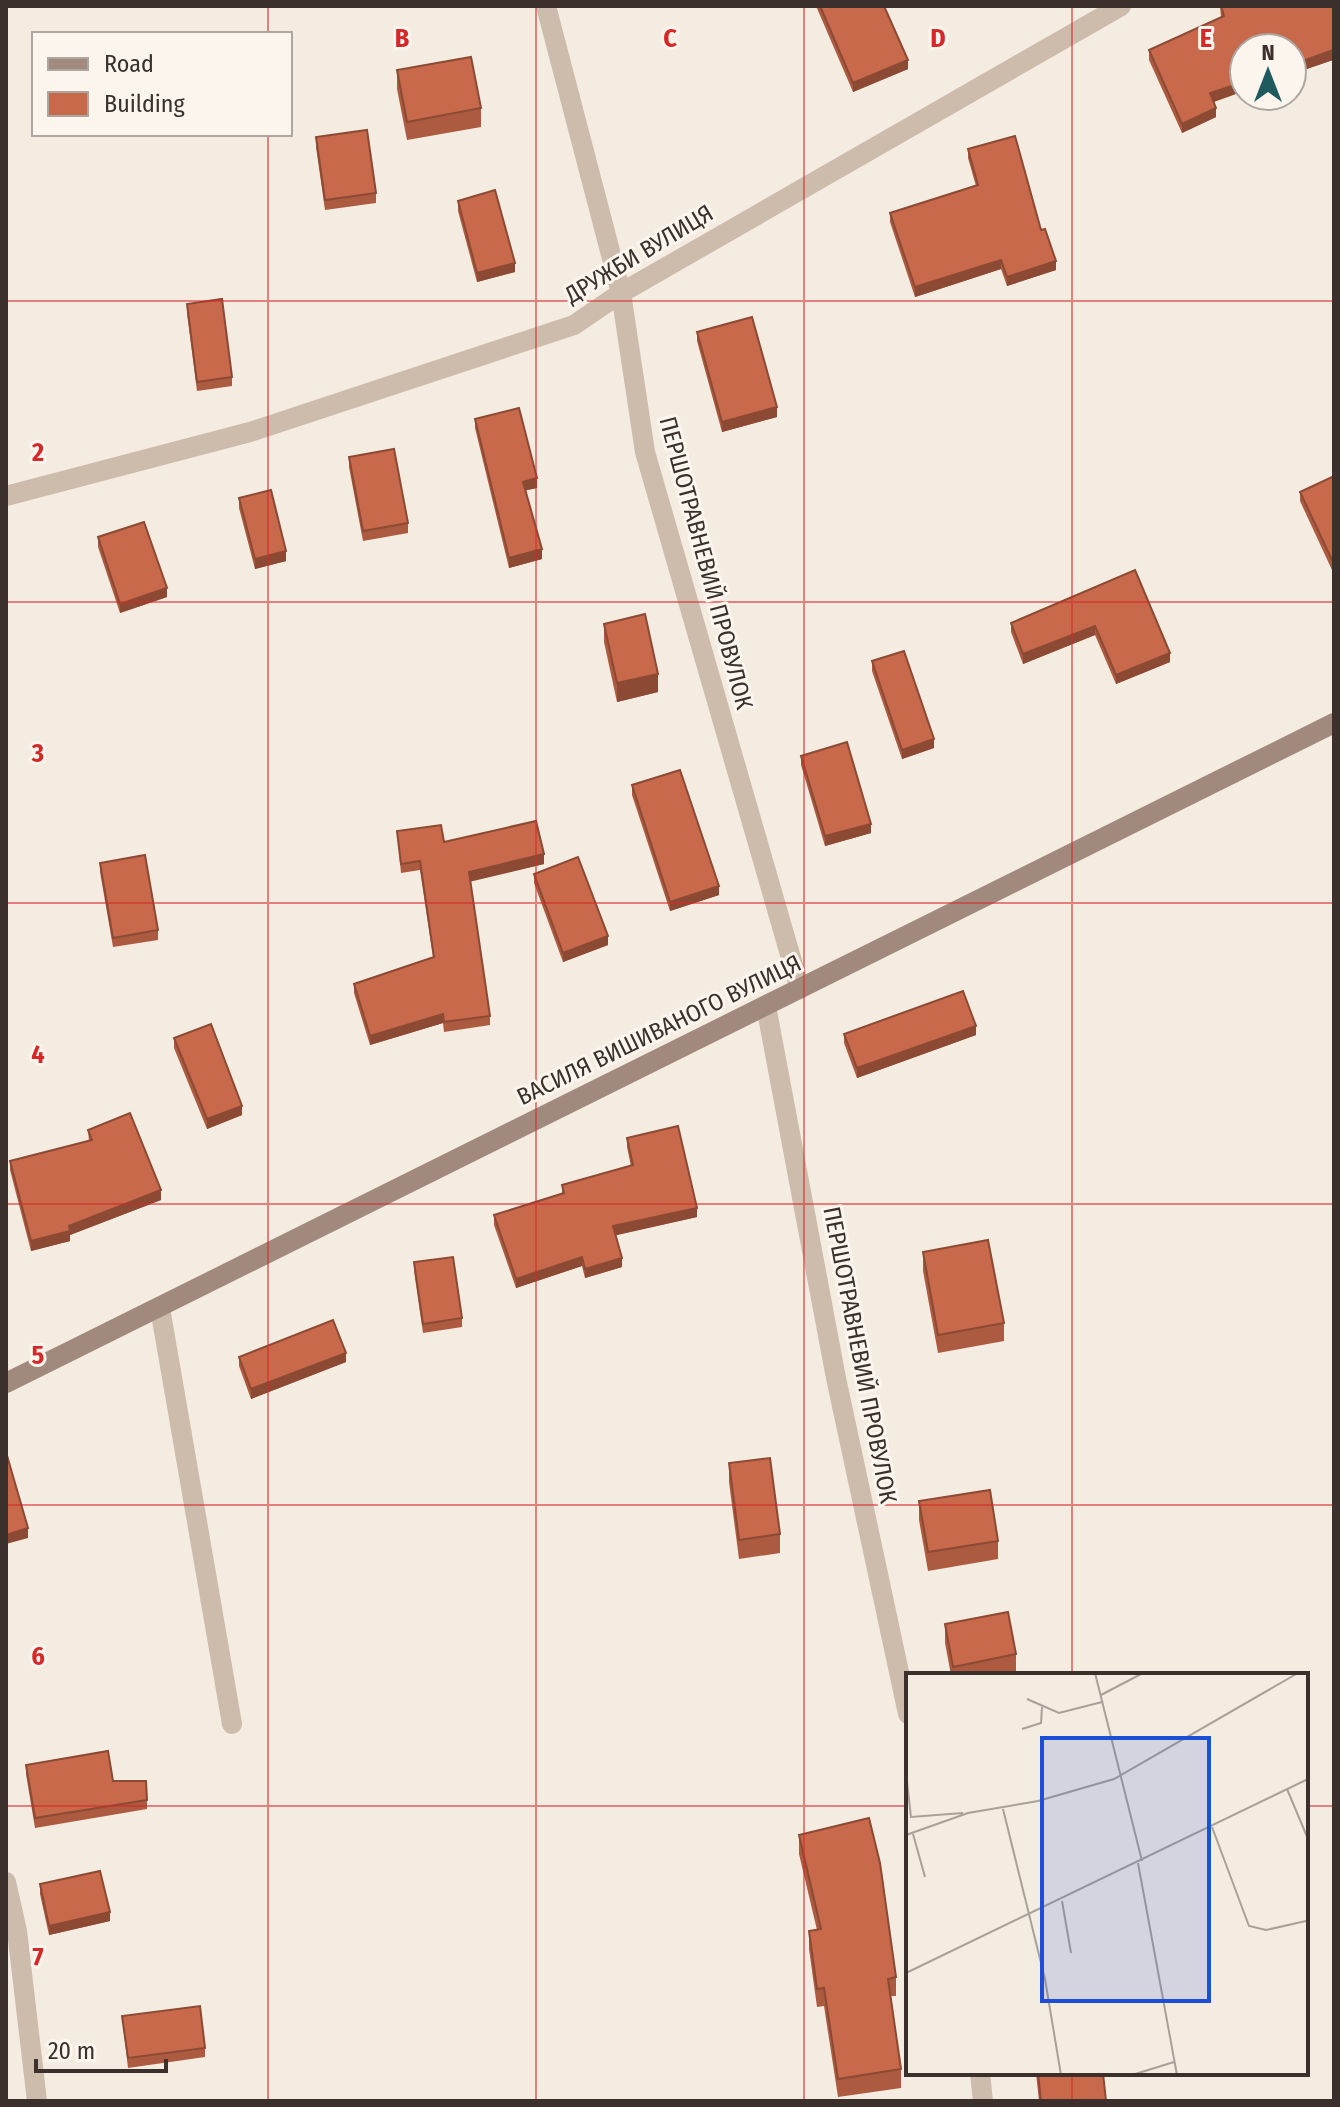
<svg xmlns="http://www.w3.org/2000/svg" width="1340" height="2107" font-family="'Fira Sans Condensed',sans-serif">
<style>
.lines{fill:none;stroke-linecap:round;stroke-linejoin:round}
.lane{stroke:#cdbbac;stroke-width:20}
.street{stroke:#cdbbac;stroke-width:20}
.secondary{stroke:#a18a7d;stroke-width:20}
.wall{fill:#ac5a40}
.shaded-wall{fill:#8c4a34}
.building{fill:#c8694b;stroke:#8c4a34;stroke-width:2}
.grid{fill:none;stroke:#d62828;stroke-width:2;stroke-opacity:0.55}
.labels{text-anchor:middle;stroke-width:6;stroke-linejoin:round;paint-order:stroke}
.street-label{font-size:24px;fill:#3b302b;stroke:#fbf5ee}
.inset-road{fill:none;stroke:#aaa098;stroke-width:2}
.view{fill:#1d4ed8;fill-opacity:0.15;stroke:#1d4ed8;stroke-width:4}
.inset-edge{fill:none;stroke:#3b302b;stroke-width:4}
.grid-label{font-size:26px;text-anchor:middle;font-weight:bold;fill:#d62828;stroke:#fbf5ee;stroke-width:6;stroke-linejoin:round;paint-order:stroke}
</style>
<rect width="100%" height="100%" fill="#f4ebe1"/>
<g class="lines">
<path class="lane" d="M160,1308l72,416"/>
<path class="street" d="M546,6l75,287 24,159 155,537
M6,496l244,-64 324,-107 47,-32 500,-287
M766,1006l70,372 72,336
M6,1882l11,49 20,170
M980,2073l3,28"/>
<path class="secondary" d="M6,1383l1328,-660"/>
</g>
<path class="wall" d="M816,6h68l24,63 -55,23z
M1220,6h114v55l-1,-1 -41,14v-26h-48v43l-30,11 2,15 -34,16 -33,-73v-10l72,-33z
M397,70l84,38v19l-74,13 -10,-51z
M316,137l60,56v10l-51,7 -9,-63z
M968,149l73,81 15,40 -49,16 -6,-17 -86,28 -25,-75v-9l86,-27 -8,-28z
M458,201l57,71 -38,10 -19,-71z
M187,304l45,73v9l-35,5 -10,-78z
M697,332l80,85 -55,15 -25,-91z
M475,419l62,69 -11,2 16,69 -33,9 -34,-140z
M349,457l59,66v10l-45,8 -14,-74z
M1334,476l-2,94 -32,-69v-9z
M239,498l47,63 -31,8 -16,-61z
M98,537l69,60 -47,16 -22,-66z
M1135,570l35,92 -54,22 -21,-49 -72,29 -12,-32v-9z
M604,624l54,68 -41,10 -13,-60z
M872,661l62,87 -32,11 -30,-88z
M801,756l70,77 -46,13 -24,-81z
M632,785l87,110 -49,16 -38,-116z
M397,831l147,33 -74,17 20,135v9l-46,7 -1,-9 -73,22 -16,-52v-9l79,-27 -13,-87 -19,3z
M100,863l58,67v10l-45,7 -13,-75z
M534,874l74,71 -45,17 -29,-79z
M844,1034l132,1 -119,43 -13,-35z
M174,1038l68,77 -35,14 -33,-81z
M88,1130l73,70 -91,35v6l-39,10 -21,-81v-9l79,-20z
M627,1138l70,79 -82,18 7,32 -37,11 -3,-12 -66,22 -22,-63v-10l68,-22v-8l69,-19 -4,-19z
M923,1252l81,71v18l-66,12 -15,-82z
M414,1262l48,56v9l-39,6 -9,-62z
M239,1357l107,5 -95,37 -12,-33z
M729,1463l51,71v19l-41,6 -10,-77z
M919,1501l79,40v18l-70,12 -9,-51z
M945,1624l71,30v19l-12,2h-53l-6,-32z
M26,1765l87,16 34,19v9l-112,19 -9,-54z
M799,1835l97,142v19h-5l10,73v19l-63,9 -14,-91 -7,1 -8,-58v-18l8,-1 -18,-76z
M40,1884l70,37 -61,14 -9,-41z
M122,2016l83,32v9l-77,11z
M1036,2073h67l3,28h-67z"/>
<path class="shaded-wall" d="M1333,50v10l-41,14v-9z
M908,60v9l-55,23v-9z
M1244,82v9l-34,12v-10z
M1216,108v9l-34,16v-9z
M1001,260v9l-86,28v-10z
M1056,261v9l-49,16v-9z
M515,263v9l-38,10v-9z
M777,407v10l-55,15v-10z
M537,478v10l-14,3v-9z
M542,549v10l-33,9v-10z
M286,551v10l-31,8v-10z
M167,588v9l-47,16v-9z
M1095,626v9l-72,29v-10z
M1170,653v9l-54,22v-9z
M658,674v18l-41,10v-19z
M934,739v9l-32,11v-9z
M871,824v9l-46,13v-10z
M544,854v10l-75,18v-10z
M719,886v9l-49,16v-9z
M608,936v9l-45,17v-9z
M443,1014v9l-73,22v-9z
M976,1026v9l-119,43v-10z
M242,1106v9l-35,14v-10z
M161,1190v10l-91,35v6l-39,10v-10z
M697,1208v9l-84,19v-10z
M582,1257v9l-66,22v-9z
M622,1258v9l-37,11v-9z
M346,1353v9l-95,37v-10z
M28,1528v10l-22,6v-9z
M110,1912v9l-61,14v-9z"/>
<path class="building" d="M820,6h64l24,54 -55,23z
M1221,6h113v46l-1,-2 -41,15v-17h-48v34l-34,11 6,15 -34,16 -33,-74 75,-34z
M471,57l10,51 -74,14 -10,-52z
M367,130l9,63 -51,7 -9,-63z
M1015,136l26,94 4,-1 11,32 -49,16 -6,-17 -86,27 -25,-74 88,-28 -10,-36z
M495,190l20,73 -38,10 -19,-72z
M222,299l10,78 -35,5 -10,-78z
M752,317l25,90 -55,15 -25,-90z
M519,408l18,70 -14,4 19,67 -33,9 -34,-139z
M394,449l14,74 -45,8 -14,-74z
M1334,476v83l-2,1 -32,-68z
M271,490l15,61 -31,8 -16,-61z
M144,522l23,66 -47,16 -22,-67z
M1135,570l35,83 -54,22 -21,-49 -72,28 -12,-31z
M645,614l13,60 -41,9 -13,-59z
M904,651l30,88 -32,11 -30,-89z
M847,742l24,82 -46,12 -24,-80z
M680,770l39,116 -49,16 -38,-117z
M536,821l8,33 -75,18 21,144 -46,6 -1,-8 -73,22 -16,-52 80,-27 -14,-96 -19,3 -4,-33 44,-6 3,17z
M145,855l13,75 -45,8 -13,-75z
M578,857l30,79 -45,17 -29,-79z
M963,991l13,35 -119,42 -13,-34z
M211,1024l31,82 -35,13 -33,-81z
M130,1113l31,77 -92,36 1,5 -39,10 -21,-80 82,-21 -4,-10z
M678,1126l19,82 -84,18 9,32 -37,11 -3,-12 -66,22 -22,-64 70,-22 -2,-8 71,-20 -6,-27z
M988,1240l16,83 -66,12 -15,-83z
M453,1257l9,61 -39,6 -9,-62z
M333,1320l13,33 -95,36 -12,-32z
M6,1452l22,76 -22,7z
M770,1458l10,76 -41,6 -10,-77z
M990,1490l8,51 -70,11 -9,-51z
M1008,1612l8,42 -63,13 -8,-43z
M108,1751l5,30h33l1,19 -112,18 -9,-53z
M869,1818l11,45 16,114 -8,2 13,90 -63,10 -14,-91 -7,1 -8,-58 12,-2 -22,-94z
M100,1871l10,41 -61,14 -9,-42z
M200,2006l5,42 -77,10 -6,-42z
M1038,2073h65l3,28h-65z"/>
<path class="grid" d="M268,6v28M536,6v2095M804,6v2095M1072,6v1669M268,134v1967M6,301h1328M6,602h1328M6,903h1328M6,1204h1328M6,1505h1328M6,1806h902M1306,1806h28M1072,2073v28"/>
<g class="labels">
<g class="street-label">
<text transform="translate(639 254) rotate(-31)" y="8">ДРУЖБИ ВУЛИЦЯ</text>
<text transform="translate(706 563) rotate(75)" y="8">ПЕРШОТРАВНЕВИЙ ПРОВУЛОК</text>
<text transform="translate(659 1030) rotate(-26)" y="8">ВАСИЛЯ ВИШИВАНОГО ВУЛИЦЯ</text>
<text transform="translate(860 1355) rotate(79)" y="8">ПЕРШОТРАВНЕВИЙ ПРОВУЛОК</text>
</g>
</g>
<g transform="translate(906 1673)">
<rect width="402" height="402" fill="#f4ebe1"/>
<path class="inset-road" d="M189,0l47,188M195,22l42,-22M121,26l32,14 43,-11M116,56l19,-6 1,-16M0,100l5,44 52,-4M381,116l21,50M97,136l42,170 16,96M306,154l37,99 17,4 40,-9M7,161l12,43M0,162l62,-22 70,-12 76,-22 184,-106M232,190l39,212M156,228l9,52M0,300l402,-194M226,402l42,-13"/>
<path class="view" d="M136,65h167v263h-167z"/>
<rect width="402" height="402" class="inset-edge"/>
</g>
<g class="grid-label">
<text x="402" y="47">B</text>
<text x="670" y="47">C</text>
<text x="938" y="47">D</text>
<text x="1206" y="47">E</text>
<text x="38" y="461">2</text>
<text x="38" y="762">3</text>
<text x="38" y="1063">4</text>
<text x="38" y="1364">5</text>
<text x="38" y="1665">6</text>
<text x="38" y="1966">7</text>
</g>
<rect width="1340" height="2107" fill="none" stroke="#3b302b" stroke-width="16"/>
<rect x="32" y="32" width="260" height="104" fill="#fbf5ee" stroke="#aea6a0" stroke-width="2"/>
<rect x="48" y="58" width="40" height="12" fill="#a18a7d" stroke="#aea6a0" stroke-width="2"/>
<text x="104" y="72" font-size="24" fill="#3b302b">Road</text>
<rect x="48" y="92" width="40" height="24" fill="#c8694b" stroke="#aea6a0" stroke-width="2"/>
<text x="104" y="112" font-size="24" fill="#3b302b">Building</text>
<g transform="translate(1268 72)"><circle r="38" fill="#fbf5ee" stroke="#aea6a0" stroke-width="2"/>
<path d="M0-6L14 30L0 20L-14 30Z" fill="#1f5a5e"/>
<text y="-12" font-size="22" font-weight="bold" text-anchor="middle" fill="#3b302b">N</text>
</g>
<path d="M36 2059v12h130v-12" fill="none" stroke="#3b302b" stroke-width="4"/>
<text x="48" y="2059" font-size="24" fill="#3b302b" stroke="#fbf5ee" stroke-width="6" paint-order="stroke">20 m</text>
</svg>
